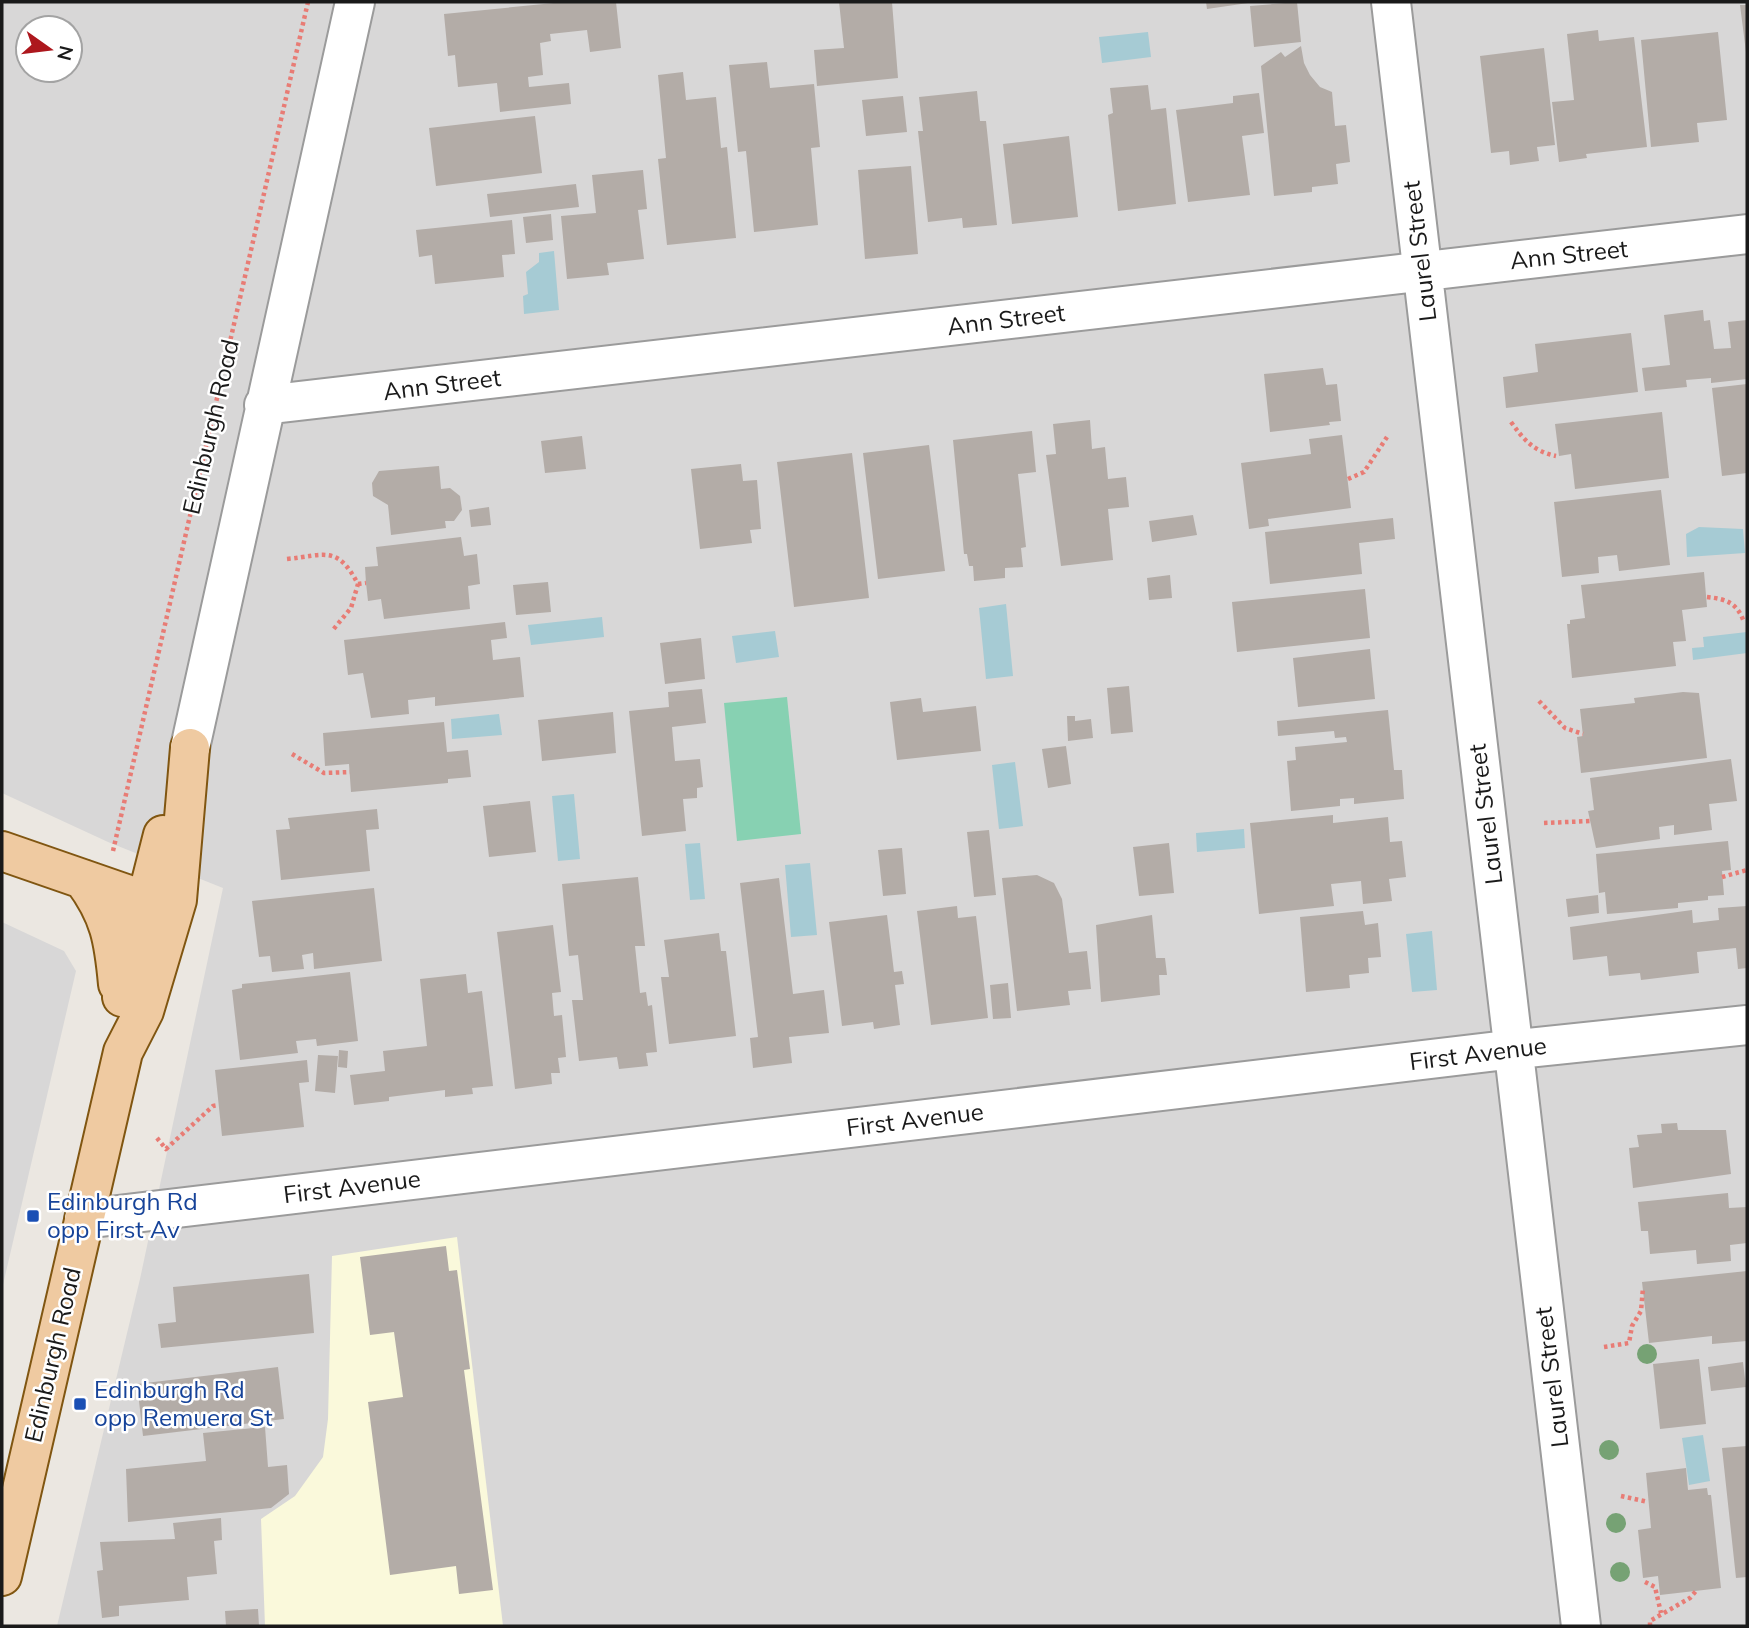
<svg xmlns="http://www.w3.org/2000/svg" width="1749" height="1628" font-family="Mulish,sans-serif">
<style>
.residential{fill:#d8d7d7;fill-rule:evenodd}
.education{fill:#faf9db}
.pitch{fill:#87d1b2}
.water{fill:#a6cbd4}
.building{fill:#b3aca7}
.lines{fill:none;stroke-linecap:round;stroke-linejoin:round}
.minor-casing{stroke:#9b9b9b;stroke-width:42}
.major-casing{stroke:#805611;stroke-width:42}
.path{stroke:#e87c75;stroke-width:4.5;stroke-dasharray:3.5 3.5;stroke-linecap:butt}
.minor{stroke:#fff;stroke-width:38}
.major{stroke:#efcaa1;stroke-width:38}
.tree{fill:#76a274}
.transit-dot{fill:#1a4fb4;stroke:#fff;stroke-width:2.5}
.labels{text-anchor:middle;stroke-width:5;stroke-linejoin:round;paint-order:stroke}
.street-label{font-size:24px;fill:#1a1a1a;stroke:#fff}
.transit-label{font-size:24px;fill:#164399;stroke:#fff;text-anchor:start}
</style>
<rect width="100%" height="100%" fill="#ebe7e1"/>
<path class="residential" d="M2,2h1745v1624h-1690l83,-347 83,-391 -115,-46 -106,-49zM28,28h42v42h-42z
M2,922l62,29 12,20 -74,318z"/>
<path class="education" d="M457,1237l46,389h-238l-4,-107 34,-23 28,-39 5,-38 4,-163z"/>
<path class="pitch" d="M787,697l14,137 -64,7 -13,-138z"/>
<path class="water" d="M1148,32l3,25 -49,6 -3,-26z
M554,251l5,59 -35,4 -1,-18 5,-2 -2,-22 13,-10v-9z
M1699,527l44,2 2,24 -58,4 -1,-23z
M1006,604l7,72 -27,3 -7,-71z
M602,617l2,20 -73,8 -3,-20z
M775,631l4,26 -43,6 -4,-27z
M1747,632v21l-54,7 -1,-12 12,-1 -1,-10z
M499,714l3,21 -50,4 -1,-20z
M1015,762l8,64 -24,3 -7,-64z
M574,794l6,65 -22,2 -6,-65z
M1244,829l1,19 -48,4 -1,-19z
M700,843l5,56 -15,1 -5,-56z
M810,863l7,72 -26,2 -6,-72z
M1432,931l5,59 -25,2 -6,-58z
M1703,1435l7,46 -21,4 -7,-47z"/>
<path class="building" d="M564,2h52l5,46 -31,4 -3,-22 -37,4 1,7 -11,2 3,32 -15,2 1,10 40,-4 2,21 -71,8 -3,-29 -39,4 -3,-32 -7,1 -4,-42z
M839,2h53l6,76 -81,8 -3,-36 30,-2z
M1206,2h42v1l-41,6z
M1297,2l4,40 -47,5 -4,-41z
M1740,5h7v47h-1z
M1598,30l1,11 35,-4 13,110 -61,7 1,4 -28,4 -7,-60 22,-2 -7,-66z
M1718,32l9,88 -30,3 2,19 -48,5 -10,-107z
M1301,46l3,17 6,12 10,12 12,5 3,34 11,-1 4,37 -14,2 2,20 -26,3v5l-38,4 -13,-130 20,-14 4,5z
M1544,48l11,97 -18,2 2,14 -29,4 -1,-14 -18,2 -11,-97z
M767,62l3,26 44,-4 6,63 -9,1 7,77 -64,7 -8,-81 -8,1 -9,-87z
M683,72l3,28 30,-3 5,51 6,-1 9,91 -69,7 -9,-86 8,-1 -8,-83z
M1148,85l3,25 15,-2 10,96 -58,7 -10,-96 5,-2 -3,-25z
M977,91l3,30h6l11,104 -34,3 -1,-10 -34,4 -10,-91h5l-4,-34z
M1259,93l5,40 -22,3 8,59 -62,7 -12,-92 57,-7v-7z
M903,96l4,36 -41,4 -4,-36z
M535,116l7,57 -106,13 -7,-58z
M1069,136l9,81 -66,7 -9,-80z
M911,166l7,88 -53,5 -7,-89z
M643,170l4,39 -9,1 6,49 -37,4 2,12 -42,4 -6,-63 35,-3 -4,-38z
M576,184l3,23 -89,10 -3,-23z
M551,214l2,26 -27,3 -3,-26z
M512,220l3,34 -13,1 2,22 -69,7 -3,-29 -13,2 -3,-27z
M1703,310l1,11 6,-1 4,29 17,-1 -3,-26 19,-2v59l-36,4v-5l-25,2 1,7 -42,4 -3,-23 28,-3 -6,-50z
M1631,333l7,59 -132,16 -3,-31 35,-5 -3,-28z
M1323,368l3,17 11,-1 4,37 -12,1 1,3 -60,7 -6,-58z
M1747,384v89l-25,3 -10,-88z
M1662,412l7,66 -94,11 -4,-35 -12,2 -4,-32z
M1090,420l2,29 13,-2 3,32 18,-2 3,30 -21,2 5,51 -52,6 -15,-111 10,-1 -3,-30z
M1032,431l4,41 -18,2 8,73 -5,1 2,19 -18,1v10l-31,3 -1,-15h-4l-2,-12h-3l-11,-114z
M1342,435l9,73 -83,11 1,7 -20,3 -8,-66 70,-9 -2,-15z
M582,436l4,33 -41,4 -4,-32z
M929,445l16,126 -67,8 -15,-126z
M852,453l17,145 -75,9 -17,-145z
M741,464l2,17 14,-1 4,49 -11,1 2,13 -52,6 -9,-80z
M439,466l2,23 9,-1 10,8 2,14 -8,11h-9l1,7 -55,7 -3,-30 -15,-9 -1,-13 7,-12z
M1661,490l9,75 -51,6 -2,-16 -19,2 1,16 -37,4 -8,-75z
M489,507l2,18 -20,2 -2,-17z
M1193,515l4,20 -45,7 -3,-21z
M1393,518l2,21 -36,4 3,31 -92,10 -5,-52z
M461,537l3,19 13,-2 3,30 -12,2 2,23 -86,10 -3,-20 -13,2 -2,-18 -1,-16 13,-1 -2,-19z
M1704,572l3,35 -25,3 4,31 -13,1 3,24 -104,12 -5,-54h3v-4l15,-2 -4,-33z
M1170,575l2,23 -23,2 -2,-22z
M548,582l3,30 -35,3 -3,-30z
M1365,589l5,49 -133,14 -5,-50z
M505,622l2,16 -16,2 2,20 27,-3 4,40 -89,9v-9l-27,3 1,14 -38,4 -8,-45 -15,2 -4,-35z
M701,638l4,41 -40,5 -5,-41z
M1370,649l5,50 -77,8 -5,-49z
M1129,686l4,46 -22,2 -4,-46z
M702,689l4,34 -34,4 3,34 25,-2 3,28 -6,1v10l-14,1 3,32 -44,5 -13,-125 40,-4 -1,-15z
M1683,692l16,1 8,65 -126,15 -4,-36 6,-1 -3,-27 55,-6 -1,-5z
M921,698l2,14 53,-6 5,45 -84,9 -7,-58z
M1388,710l6,60h8l2,29 -50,5v-6l-14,1v7l-49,5 -4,-50 9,-1 -1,-13 52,-5 -1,-5 -11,1 -1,-7 -56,5 -1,-15z
M613,712l3,41 -74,8 -4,-41z
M1067,716h8v5l16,-2 2,19 -25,3z
M444,722l3,30 21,-2 3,27 -23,2v4l-97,9 -2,-28 -24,2 -2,-33z
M1066,746l5,38 -23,4 -6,-39z
M1731,759l6,42 -28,3 3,26 -38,5v-10l-15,2 1,12 -64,9 -8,-37 6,-1 -4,-32z
M530,801l6,51 -47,5 -6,-51z
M377,809l2,20 -13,1 4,41 -89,9 -5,-50 14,-1 -2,-11z
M1333,815v8l55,-6 2,25 12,-1 4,36 -17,2 3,22 -29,3 -2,-23 -30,3 3,22 -75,8 -9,-91z
M989,830l7,65 -22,2 -7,-65z
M1728,841l3,29 -9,1 2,24 -16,1v4l-30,3v5l-71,6 -2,-22 -6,1 -3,-39z
M1169,843l5,50 -35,3 -6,-49z
M902,848l4,46 -23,2 -5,-46z
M1037,875l17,8 8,16 7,54 18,-2 4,38 -23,2 2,14 -53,6 -15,-133z
M638,877l7,69h-10l5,47 6,-1 2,14 4,-1 5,47 -11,1 2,13 -29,3 -2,-12 -38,4 -7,-61h11l-5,-45 -9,1 -7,-72z
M779,878l14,116 31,-4 5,43 -40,4 3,26 -39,5 -3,-30 8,-1 -18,-154z
M374,888l8,73 -68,8 -1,-16 -11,2 2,14 -32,3 -2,-16 -11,1 -7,-56z
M1598,895l1,18 -31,4 -2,-18z
M957,906l1,12 18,-2 12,102 -57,7 -14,-114z
M1747,906v62l-9,1 -2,-21 -39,4 2,21 -58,7 -1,-7 -31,3 -2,-20 -34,4 -3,-33 122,-17 1,13 26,-3 -1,-12z
M1363,911l2,14 13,-2 3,34 -13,1 1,15 -20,2 1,13 -44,4 -6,-75z
M887,915l7,57 8,-1 2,13 -9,1 5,40 -26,4 -1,-7 -31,4 -13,-104z
M1152,915l4,43h9l2,17h-8l1,20 -59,7 -5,-77z
M553,925l8,67 -9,1 2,23 8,-1 4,42 -8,1 2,15h-9l1,11 -37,5 -18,-157z
M719,933l2,18h5l10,85 -67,8 -8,-67h8l-5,-37z
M350,972l8,69 -41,5 -1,-7 -20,2 2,12 -58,7 -8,-70 10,-2v-4z
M466,974l2,19 14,-2 11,95 -21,2 1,6 -28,3v-7l-56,7v4l-35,4 -4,-30 35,-4 -2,-20 44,-5 -7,-67z
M1008,983l3,35 -18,1 -3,-34z
M339,1050l9,1 -1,17 -9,-1z
M318,1055l20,1 -3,37 -20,-2z
M307,1060l2,22 -10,1 5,44 -82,9 -7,-66z
M1677,1123l1,7h48l5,44 -98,14 -4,-40 10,-1 -2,-12 25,-2 -1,-9z
M1728,1193l1,15 18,-1v36l-17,2 1,16 -34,3 -1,-14 -46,4 -2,-23h-7l-3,-29z
M446,1246l3,25 8,-1 13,99 -6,1 29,220 -34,4 -3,-28 -66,9 -22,-173 35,-5 -9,-65 -24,3 -10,-78z
M1747,1271v70l-35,3v-8l-63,7 -7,-61z
M309,1274l5,59 -153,15 -3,-24 18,-2 -3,-35z
M1699,1359l7,65 -46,5 -7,-65z
M1743,1362l3,25 -35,4 -3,-24z
M278,1367l6,52 -141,17 -6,-52z
M265,1427l3,40 19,-2 2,29 -18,14 -143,14 -2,-53 80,-8 -3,-28z
M1747,1446v131l-11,1 -14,-130z
M1686,1468l2,22 19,-2 1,7h3l10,93 -61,7 -2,-19 -15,2 -5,-48 13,-2 -5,-55z
M221,1518l1,22 -8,1 3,33 -30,3 2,23 -70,6v10l-17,2 -5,-47 6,-1 -3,-28 75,-3 -2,-16z
M258,1609l1,17h-33l-1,-15z"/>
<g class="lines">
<g class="minor-casing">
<path id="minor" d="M1391,2l190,1624
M264,405l1483,-171
M190,748l165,-746
M84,1219l1414,-168 249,-26"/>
</g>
<g class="major-casing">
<path id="major" d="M2,851l124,43 19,20 11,17
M83,879c27,36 31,61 35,105
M122,997l41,-162
M2,1576l121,-524 21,-41 33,-111 13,-152"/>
</g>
<path class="path" d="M1511,422c13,18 22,29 45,34
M1348,479l16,-7 23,-35
M287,559c39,-4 50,-14 71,25l-7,24 -19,23
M358,584l8,-1
M1707,597c20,2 30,6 37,25
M1539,701l26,27 18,6
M292,754l32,19 26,-1
M1544,823l46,-2
M113,851l195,-849
M1722,877l25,-7
M157,1138l9,11 47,-43 6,-1
M1604,1347l25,-4 3,-17 9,-15 2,-23
M1621,1496l27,6
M1645,1582l10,5 6,26
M1650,1626v-5l40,-23 6,-7"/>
<use href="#minor" class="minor"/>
<use href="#major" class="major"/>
</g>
<g class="tree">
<circle cx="1647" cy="1354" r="10"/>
<circle cx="1609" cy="1450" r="10"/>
<circle cx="1616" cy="1523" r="10"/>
<circle cx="1620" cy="1572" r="10"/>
</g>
<g class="transit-dot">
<rect x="26" y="1209" width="14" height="14" rx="3.5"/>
<rect x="73" y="1397" width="14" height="14" rx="3.5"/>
</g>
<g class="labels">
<g class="street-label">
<text transform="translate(1420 251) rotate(-97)" y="8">Laurel Street</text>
<text transform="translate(1569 255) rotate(-6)" y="8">Ann Street</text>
<text transform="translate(1006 320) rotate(-7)" y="8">Ann Street</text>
<text transform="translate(442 385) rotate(-7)" y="8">Ann Street</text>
<text transform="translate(211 427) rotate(-77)" y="8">Edinburgh Road</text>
<text transform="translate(1486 814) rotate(-97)" y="8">Laurel Street</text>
<text transform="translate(1478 1054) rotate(-7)" y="8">First Avenue</text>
<text transform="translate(915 1120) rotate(-7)" y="8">First Avenue</text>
<text transform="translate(352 1187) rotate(-7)" y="8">First Avenue</text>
<text transform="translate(53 1355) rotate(-77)" y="8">Edinburgh Road</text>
<text transform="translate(1552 1377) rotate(-97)" y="8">Laurel Street</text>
</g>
<g class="transit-label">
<text x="47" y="1210">Edinburgh Rd<tspan x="47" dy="28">opp First Av</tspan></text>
<text x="94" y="1398">Edinburgh Rd<tspan x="94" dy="28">opp Remuera St</tspan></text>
</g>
</g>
<rect width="1749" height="1628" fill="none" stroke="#1a1a1a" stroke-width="7"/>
<g transform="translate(49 49) rotate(104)"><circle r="33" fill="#ffffff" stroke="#a3a3a3" stroke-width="2"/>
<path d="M0-5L12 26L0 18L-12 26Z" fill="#ad171d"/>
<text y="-10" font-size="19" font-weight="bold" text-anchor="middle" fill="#1a1a1a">N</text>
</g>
</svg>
